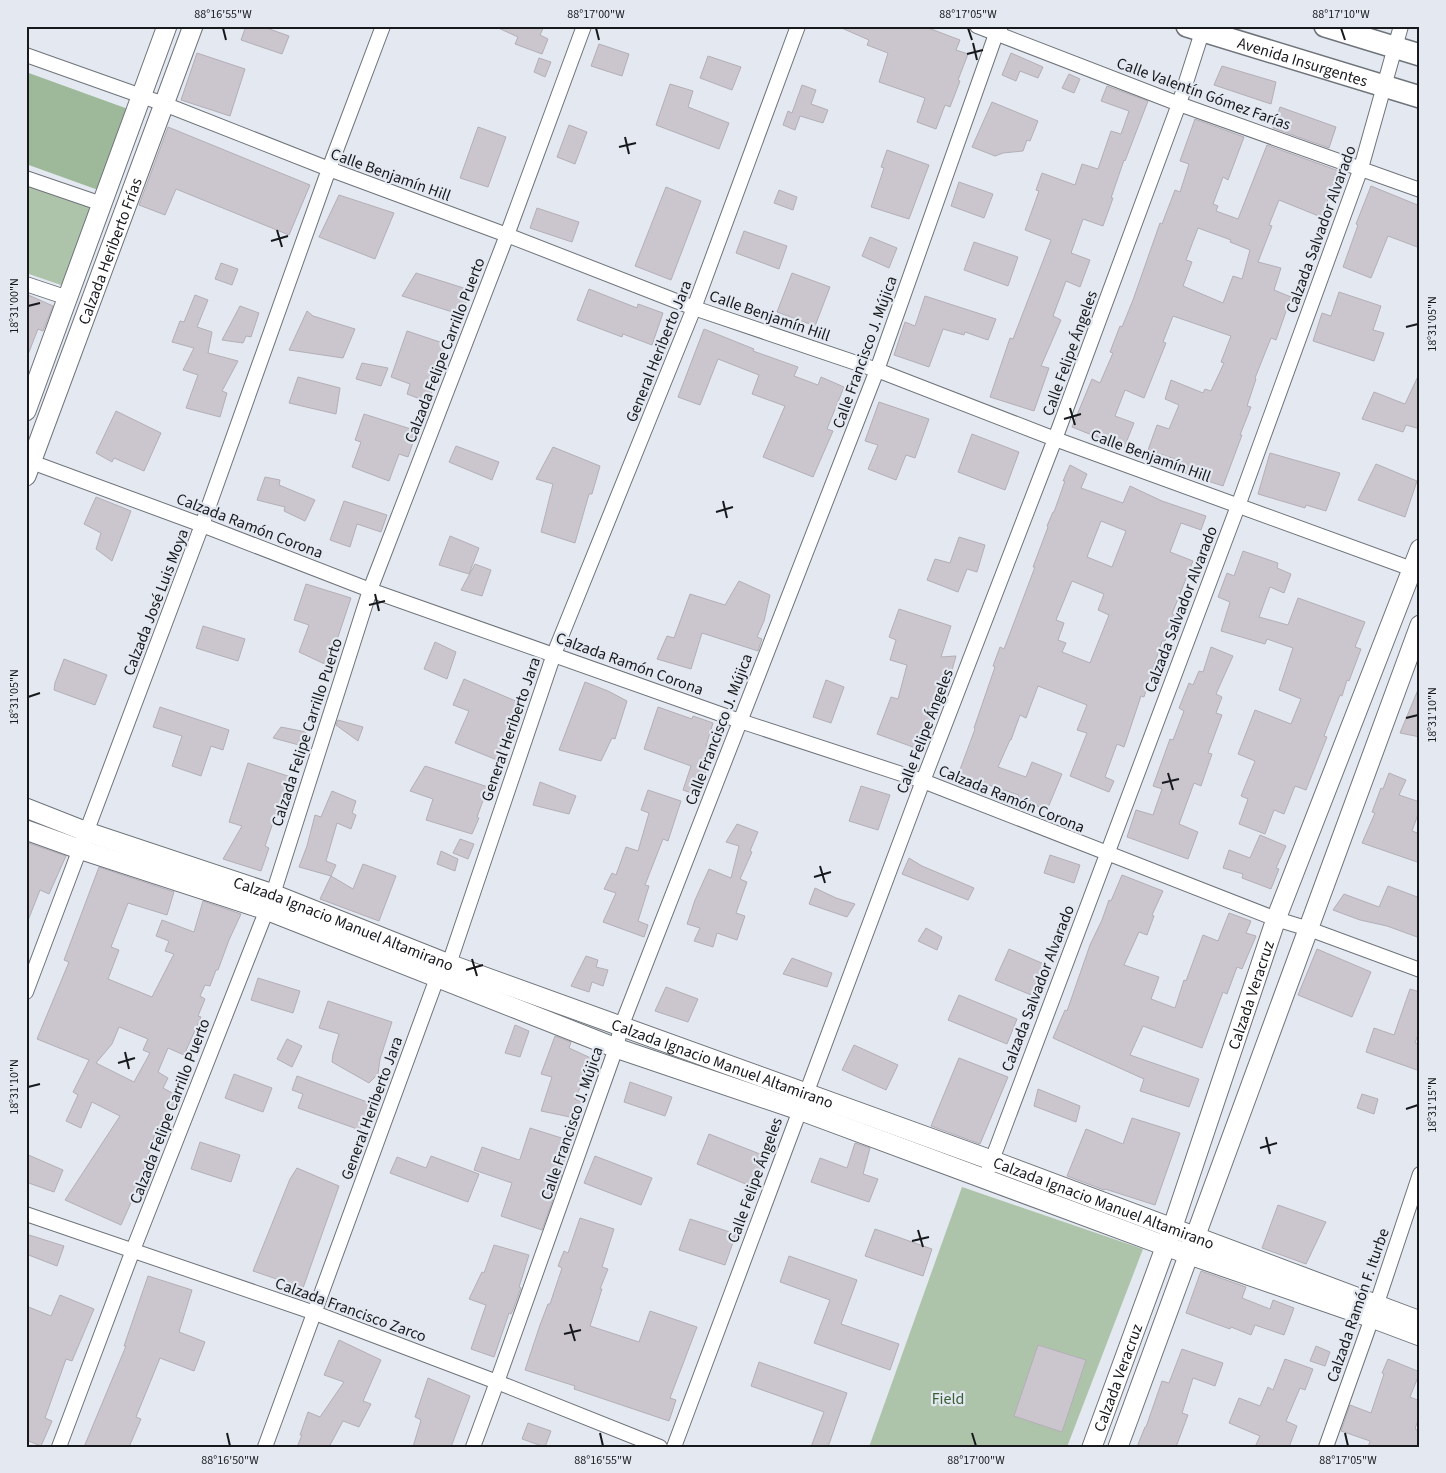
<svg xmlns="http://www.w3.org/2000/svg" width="1446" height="1473" font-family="'Source Sans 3',sans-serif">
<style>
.green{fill:#adc4aa}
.forest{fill:#9db99a}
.building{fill:#cbc5cd;stroke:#b4afb7;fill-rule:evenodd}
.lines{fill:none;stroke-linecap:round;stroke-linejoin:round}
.street-casing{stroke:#6f747b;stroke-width:16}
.secondary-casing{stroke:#6f747b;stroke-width:21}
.primary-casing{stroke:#6f747b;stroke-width:24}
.street{stroke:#fff;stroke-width:14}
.secondary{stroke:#fff;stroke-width:19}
.primary{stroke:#fff;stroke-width:21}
.ticks{fill:none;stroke:#17191c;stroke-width:2}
.labels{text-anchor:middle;stroke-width:4.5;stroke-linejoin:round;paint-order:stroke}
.street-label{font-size:16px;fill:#17191c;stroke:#e3e8f1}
.park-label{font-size:16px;fill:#386034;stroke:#e3e8f1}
.neatline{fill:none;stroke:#17191c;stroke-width:2}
.ticks-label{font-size:12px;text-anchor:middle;fill:#17191c}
</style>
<rect width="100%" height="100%" fill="#e3e8f1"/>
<path class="green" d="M26,177l70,28 -29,82 -41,-14z
M962,1187l181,62 -76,198h-198z"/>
<path class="forest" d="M26,72l102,37 -27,82 -75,-27z"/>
<path class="building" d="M246,26h15l28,10 -7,18 -41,-14z
M494,26h50l-4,9 8,4 -6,15 -27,-10 3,-7z
M837,26h86l37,14 -4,10 12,4 -10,26 2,1 -10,26 -5,-2 -9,24 -19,-7 8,-24 -46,-16 9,-29 -21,-8 2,-5z
M599,44l30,10 -7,22 -31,-10z
M197,53l48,16 -15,47 -49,-16z
M1011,53l32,14 -5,11 -18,-7 -4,10 -14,-6z
M708,56l33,11 -9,23 -32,-12z
M539,58l12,4 -6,15 -11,-5z
M1222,66l54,16 -5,22 -57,-19z
M1069,74l11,5 -6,14 -12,-5z
M670,84l23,7 -5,16 41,16 -10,26 -63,-24z
M802,85l14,5 -5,14 17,6 -5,13 -23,-7 -5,14 -12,-5 5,-14 4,2z
M1107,86l41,15 -23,60 -1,-1 -13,38h2l-10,28 -20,-7 -12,34 19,7 -10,27 -14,-6 -13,35 8,4 -20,46 8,2 -15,43 -44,-14 20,-59 3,1 38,-99 -26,-10 14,-39 -3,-1 6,-17 33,12 7,-21 16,5 13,-38 10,3 8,-23 -28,-10z
M992,102l46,19 -8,20 -3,-1 -4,11 -20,2 -8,3 -23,-9z
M1280,107l56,20 -7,21 -56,-20z
M1195,119l49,18 -16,43 -5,-3 -10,27 5,2 -2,5 22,8 29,-74 72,26 -18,46 -42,-17 -10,25 3,1 -14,36 23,6 -7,22 17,7 -15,43 -5,-2 -16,40 1,1 -9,27 4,1 -11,28h2l-19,51 -45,-15 3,-10 -33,-11 9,-25 12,4 10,-24 -14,-6 6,-19 32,13 2,-4 6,2 13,-28 -3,-1 10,-26 -58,-20 -10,26 3,1 -22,55 -19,-8 -10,26 19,7 -10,25 -52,-21 20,-48 8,4 13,-30 -3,-1 10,-26 2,1 11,-27 27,-77 2,1 13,-34 5,2 9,-28 -9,-3zM1198,228l33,12 -1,2 20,8 -8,29 -9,-3 -10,27 -40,-17 9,-24 -6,-2z
M569,125l18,7 -12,32 -18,-7z
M168,127l142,58 -21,50 -113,-46 -11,26 -26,-10z
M478,127l28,10 -18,50 -28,-9z
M887,150l42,15 -20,54 -38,-12 13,-39 -3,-1z
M959,182l34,12 -9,24 -33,-12z
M1371,186l49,20v42l-32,-12 -17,42 -28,-11 15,-42 -2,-1z
M666,187l35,14 -30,79 -36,-14z
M779,190l18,7 -4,13 -19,-7z
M339,195l55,18 -19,46 -56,-22z
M537,208l42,14 -7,20 -42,-14z
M744,231l43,15 -8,23 -43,-16z
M870,237l27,11 -8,20 -27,-12z
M974,242l44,15 -10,29 -44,-16z
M221,263l17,6 -6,16 -17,-6z
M416,273l54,17 -8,25 -60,-19z
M792,273l38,14 -15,39 -38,-14z
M589,289l48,19 1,-4 25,9 -11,32 -29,-11 -1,3 -45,-17z
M1339,292l42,14 -8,24 11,3 -10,28 -61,-20 9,-28 9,3z
M26,294l27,12 -10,25 -5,-2 -11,28z
M195,295l13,5 -11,27 15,5 -4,21 30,8 -16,30 5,2 -7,24 -34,-9 12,-33 -15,-5 11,-22 -22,-6 8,-21 4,1z
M925,296l71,23 -8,21 -23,-8 -1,3 -21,-6 -14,38 -35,-12 11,-33 10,4z
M240,306l19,7 -8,24 -5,-1 -3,7 -21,-3z
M307,311l6,5 42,13 -12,29 -54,-8z
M704,329l50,20 -1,2 45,16 -4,9 24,9 3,-8 23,10 -17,42 6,2 -20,46 -50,-20 22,-51 -33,-12 7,-19 -41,-16 -18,46 -22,-8z
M407,331l39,13 -10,29 3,1 -11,28 -21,-8 3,-10 -19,-7z
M362,363l26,5 -7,18 -25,-7z
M1420,372v57l-14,-4 -3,7 -41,-13 12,-27 31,12z
M298,377l42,11 -4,26 -47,-11z
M879,402l50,17 -14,39 -9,-3 -10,25 -28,-11 10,-24 -13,-4z
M116,411l45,22 -17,38 -30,-13 -2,4 -16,-9z
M364,414l53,17 -9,26 -9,-3 -10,27 -37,-14 9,-25 -6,-2z
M972,434l47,18 -14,38 -47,-18z
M456,446l43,16 -7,18 -43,-18z
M553,447l47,19 -8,28h-3l-14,49 -34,-11 12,-48 -17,-5z
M1270,453l70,20 -14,38 -20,-6 -1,3 -47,-14z
M1376,464l41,17 -12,36 -47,-17z
M1070,465l17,9 -6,14 42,15 7,-17 32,15 44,15 -5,14 -20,-7 -11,29 23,9 -21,53 2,1 -5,13 -4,13h-3l-18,56 -3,-1 -17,51 -7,-3 -12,33 9,4 -5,11 -39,-16 17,-43 -10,-3 10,-25 -49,-19 -12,32 -6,-3 -9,25h-1l-12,27 28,10 6,-15 30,12 -15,36 -30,-12 2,-3 -61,-20 17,-46 -1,-1 21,-61 -2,-1 7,-19 4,2 8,-21 23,-61h-2l15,-40 -1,-1 6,-14h1l11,-31h-2zM1101,521l25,10 -14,36 -25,-10zM1072,581l32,13 -6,16 11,5 -19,48 -28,-11 4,-9 -8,-3 6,-17 -8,-3z
M265,477l15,3 -1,5 36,15 -10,21 -21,-10 1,-4 -28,-7z
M96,497l35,14 -19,50 -16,-12 5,-16 -17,-9z
M344,501l43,14 -6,17 -24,-8 -7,23 -20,-7z
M450,536l29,12 -10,26 -30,-9z
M959,537l26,8 -8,27 -10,-3 -9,23 -31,-12 8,-21 15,4z
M1243,551l35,12 -1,5 14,6 -7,19 -14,-6 -11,30 29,8 10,-27 67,24 -10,25 6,2 -12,32 -2,-1 -5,16 -2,-1 -16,41 3,1 -21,53 -11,-4 -11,28 -10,-4 -9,24 -26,-10 9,-25 -7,-3 14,-35 -17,-7 17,-44 36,14 10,-25 -22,-9 14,-42 -26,-9 -2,5 -44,-13 9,-29 -12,-5 9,-24 7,3z
M475,564l16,6 -9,26 -21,-6z
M739,581l31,14 -6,26 -7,16 5,2 -4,12 -56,-18 -11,36 -34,-10 10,-23 7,2 16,-44 35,11z
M306,584l45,14 -18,54 5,2 -7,13 -32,-15 10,-27 -15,-5z
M899,609l52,17 -10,31 15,-1 -6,21 -4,-1 -8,30 -17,44 -44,-16 14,-37 7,2 9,-34 -17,-5 6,-20 -7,-3z
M203,626l42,13 -7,22 -42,-13z
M435,642l21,10 -9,27 -23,-10z
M1211,647l22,9 -17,38 6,3 -6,16 6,2 -14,38 4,1 -11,32 -7,-3 -15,41 19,8 -10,27 -61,-22 9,-27 17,5 9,-26 -9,-3 17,-47 3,1 11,-29 -5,-3 10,-25 4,2 6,-14 4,1z
M64,659l43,16 -12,30 -41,-15 1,-7z
M464,679l54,23 -21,58 -42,-17 14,-32 -16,-6z
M826,680l18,7 -13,36 -18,-6z
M585,682l23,9 19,10 -12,38 -3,-1 -11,23 -42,-11z
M1420,685v52l-20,-4z
M160,707l69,23 -6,20 -12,-4 -10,30 -29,-10 10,-30 -29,-9z
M658,707l34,12 1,-3 20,7 -7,23 8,3 -17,46 -14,-5 8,-24 -47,-17z
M338,720l25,7 -5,14 -22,-16z
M281,727l25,5 -7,13 -26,-7z
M248,763l43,14 -9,26 -2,-1 -15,44 4,2 -8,23 -38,-12 19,-33 -13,-4z
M425,766l63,21 -11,30 2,1 -7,16 -46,-14 7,-21 -23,-8z
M1389,773l17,7 -7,15 21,7v7l-8,22 8,3v29l-58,-20 13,-30 -3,-1 9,-24 2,1z
M540,782l36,14 -7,18 -36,-9z
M861,786l29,9 -12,35 -29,-9z
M648,790l33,11 -13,40 -5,-2 -18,46 4,1 -11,35 10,4 -4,12 -41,-15 13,-29 -12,-4 8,-16 4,2 10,-28 12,4 11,-38 -8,-3z
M332,791l24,10 -4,12 4,2 -5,14 -14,-6 -11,38 10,4 -5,11 -32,-9 8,-21 8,-31 6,2z
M737,824l21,8 -8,19 2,1 -12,27 7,3 -11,31 9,3 -8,24 -20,-7 -4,14 -19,-6 6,-13 -13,-4 8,-24 14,-31 22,9 8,-32 -13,-4z
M1260,835l26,11 -10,22 3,1 -8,20 -29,-11 1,-4 -20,-6 6,-18 21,8z
M460,839l14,5 -6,15 -15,-6z
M26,842l40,14 -17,38 -9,-4 -13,33z
M441,851l17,8 -3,12 -18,-7z
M1050,855l30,10 -6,18 -30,-10z
M909,858l13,8 52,22 -6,12 -66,-26z
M363,864l33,12 -17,45 -59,-22 11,-23 22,13z
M99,867l75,25 -7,23 -39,-12 -17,44 8,3 -11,29 44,18 22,-43 -9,-3 4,-10 -13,-5 6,-16 32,12 9,-31 38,13 -12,26 -11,30h-2l-6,16 -5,-1 -5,11 5,3 -7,17 3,1 -17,38 -16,-7 -10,24 10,6 -5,10 15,8 -20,39 -3,-1 -20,60 -14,31 -56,-25 55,-84 -28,-14 -11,26 -15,-7 12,-26 -5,-3 16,-32 -52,-21 32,-77 -5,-2zM119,1027l29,12 -5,11 7,3 -16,29 -38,-19 16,-19z
M1122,875l41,16 -11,24 2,1 -7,19 -8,-3 -15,33 35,12 -8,22 24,9 9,-28 2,1 17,-46 15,6 11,-28 22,8 -5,12 10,3 -14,33 -5,-2 -10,27 -4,-2 -21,56 -59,-22 -13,29 69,24 -10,28 -49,-16 4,-12 -91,-41 12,-28 2,1 23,-66 12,-25 7,-20 2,1z
M1388,886l32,12v40l-33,-12 -27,-6 -27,-10 11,-16 35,13z
M815,888l21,10 19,6 -8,13 -38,-13z
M926,928l16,9 -5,13 -19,-9z
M1009,949l35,15 -13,31 -36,-15z
M1317,949l54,23 -19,45 -54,-22z
M586,956l12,4 -2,7 12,3 -5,16 -11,-4 -3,10 -18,-6z
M792,958l40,15 -5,14 -44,-13z
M258,978l42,13 -7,22 -42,-13z
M666,987l32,12 -10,23 -33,-11z
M1410,989l10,3v37l-5,14 5,1v27l-54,-19 8,-24 20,7z
M959,995l58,24 -10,25 -59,-24z
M328,1001l64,21 -12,37 -2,15 -9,9 -37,-21 1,-8 6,-20 -20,-6z
M515,1025l14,6 -9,26 -15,-4z
M555,1036l16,6 -2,6 24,11 -18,40 8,4 -3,16 -39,-8 11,-34 -11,-3z
M287,1039l15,7 -10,21 -15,-8z
M854,1045l44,20 -12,25 -44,-20z
M959,1058l49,19 -28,67 -49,-18z
M234,1074l38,14 -9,24 -38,-14z
M297,1076l73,27 -10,27 -62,-22 5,-14 -11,-4z
M630,1082l42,15 -7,19 -41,-14z
M1038,1089l42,17 -4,16 -42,-16z
M1362,1094l16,5 -4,15 -17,-6z
M1132,1118l48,15 -25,72 -50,-16 -1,1 -37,-14 19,-47 37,15z
M530,1128l41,13 -11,32 2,1 -20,56 -41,-14 11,-33 -38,-13 8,-23 37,13 1,-1z
M709,1134l56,22 -12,31 -56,-23z
M200,1142l40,13 -9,27 -40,-13z
M855,1143l15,5 -7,26 15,5 -9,23 -58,-20 9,-24 27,10z
M26,1154l37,16 -9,22 -28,-10z
M431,1156l48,18 -11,28 -78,-29 7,-16 29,11z
M595,1156l57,22 -11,27 -57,-22z
M297,1168l42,18 -36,102 -50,-17 37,-92z
M1278,1205l48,17 -20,42 -44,-16z
M580,1218l34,11 -12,38 6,2 -8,20h2l-12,37 49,16 11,-31 47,16 -27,71 6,2 -7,21 -95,-32 1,-3 -50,-16 15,-45 8,-21h2l12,-36 -4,-2 6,-15 4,2z
M690,1219l46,15 -11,31 -46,-15z
M875,1229l57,20 -9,27 -58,-20z
M26,1234l38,12 -7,20 -31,-12z
M494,1245l35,10 -10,32 2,1 -8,22 -2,4 -2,-1 -15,44 -23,-8 15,-44 -17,-6 13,-27 2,1z
M789,1256l68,24 -16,44 58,20 -9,26 -76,-27 16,-43 -50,-18z
M1201,1271l45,16 -4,11 28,11 3,-9 21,8 -10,27 -29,-10 -4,10 -20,-8 -1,2 -44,-16z
M148,1276l44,14 -13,42 26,10 -11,29 -34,-13 -24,59 5,2 -12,28h-45l42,-101h-2z
M60,1295l34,14 -22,52 -6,-2 -21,59 7,3 -11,25 -15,-6v-134l25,10z
M339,1340l42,20 -18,41 8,3 -12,23 -16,-6 -14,26h-32l5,-12h-2l8,-23 12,5 24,-35 -20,-7z
M1038,1345l48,15 -24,72 -48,-16z
M1316,1346l14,6 -5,14 -15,-5z
M1182,1349l41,14 -8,23 -22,-8 -11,35 6,2 -12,32h-39l8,-20h1l16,-46 7,2z
M1285,1359l28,10 -8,21 -5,-2 -14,33 11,5 -8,21h-34l5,-11 -31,-13 10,-25 21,8 8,-19 5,3z
M1388,1359l32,13 -10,25 10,4v13l-5,15 5,2v16h-52l2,-6 -29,-10 9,-26 21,8 13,-39 -2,-1z
M759,1362l88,31 -19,54h-17l13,-35 -73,-26z
M428,1378l42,18 -19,51h-38l8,-27 -6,-3z
M528,1423l23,8 -6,16 -23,-8z"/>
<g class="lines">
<g class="street-casing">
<path id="street" d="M977,26l202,78 241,86
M26,55l138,49 165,65 178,66 187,73 183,62 178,69 357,130 7,4
M26,178l76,26
M26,284l42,14
M26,460l176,65 168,65 370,131 183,60 353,138 33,10 111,41
M26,992l176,-467 127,-356 54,-143
M989,1168l249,-662 123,-338 40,-142
M26,1214l289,99 182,69 163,65
M59,1447l74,-197 140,-356 97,-304 137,-355 77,-209
M265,1447l172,-469 12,-14 105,-310 140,-346 104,-282
M473,1447l24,-65 119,-334 5,-21 256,-657 119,-336 5,-8
M674,1447l249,-666 132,-342 124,-335 25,-78
M1326,1447l46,-129 48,-144"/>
</g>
<g class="secondary-casing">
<g id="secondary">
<path d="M26,411l141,-385"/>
<path id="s1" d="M26,476l167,-450"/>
<path id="s2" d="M26,808l61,24 186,62 176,70 542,196 429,161"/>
<path d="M26,830l53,19 187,61 350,138 183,62 391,145 182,63 48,18"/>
<path id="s3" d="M1092,1447l80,-218 104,-310 144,-370"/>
<path d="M1118,1447l302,-822"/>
</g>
</g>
<g class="primary-casing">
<g id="primary">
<path id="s4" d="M1187,26l233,71"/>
<path d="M1325,26l95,29"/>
</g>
</g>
<use href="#street" class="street"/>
<use href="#secondary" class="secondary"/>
<use href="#primary" class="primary"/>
</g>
<path class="ticks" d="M223,28l3,12M596,28l3,12M968,28l4,12M1341,28l4,12M973,43l4,17M967,54l16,-4M625,137l4,17M619,147l17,-4M277,230l5,17M271,241l17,-5M28,306l12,-3M1406,327l12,-3M1070,408l5,17M1064,419l17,-5M723,501l4,17M716,512l17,-5M375,594l4,17M369,605l16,-4M28,697l12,-4M1406,718l12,-3M1168,773l5,17M1162,783l17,-4M820,866l5,17M814,877l17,-5M472,959l5,17M466,970l17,-5M125,1052l4,17M118,1063l17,-5M28,1087l12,-3M1406,1109l12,-4M1266,1137l4,17M1260,1148l17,-5M918,1230l5,17M912,1241l17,-4M570,1324l5,17M564,1334l17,-4M227,1433l3,13M600,1433l3,13M972,1433l4,13M1345,1433l3,13"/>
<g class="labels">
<g class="street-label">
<text dy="6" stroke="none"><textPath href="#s4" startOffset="121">Avenida Insurgentes</textPath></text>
<text transform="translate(1204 93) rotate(20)" y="6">Calle Valentín Gómez Farías</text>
<text transform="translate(391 174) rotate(20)" y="6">Calle Benjamín Hill</text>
<text transform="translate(1320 229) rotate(-70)" y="6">Calzada Salvador Alvarado</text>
<text dy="6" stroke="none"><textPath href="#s1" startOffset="240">Calzada Heriberto Frías</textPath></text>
<text transform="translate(770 315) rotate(19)" y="6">Calle Benjamín Hill</text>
<text transform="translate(444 350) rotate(-69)" y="6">Calzada Felipe Carrillo Puerto</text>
<text transform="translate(658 351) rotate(-68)" y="6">General Heriberto Jara</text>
<text transform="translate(864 352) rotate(-70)" y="6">Calle Francisco J. Mújica</text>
<text transform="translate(1069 353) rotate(-70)" y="6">Calle Felipe Ángeles</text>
<text transform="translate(1151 455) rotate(20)" y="6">Calle Benjamín Hill</text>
<text transform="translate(250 525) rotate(21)" y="6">Calzada Ramón Corona</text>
<text transform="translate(155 602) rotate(-69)" y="6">Calzada José Luis Moya</text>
<text transform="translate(1180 609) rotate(-69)" y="6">Calzada Salvador Alvarado</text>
<text transform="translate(630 663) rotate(20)" y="6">Calzada Ramón Corona</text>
<text transform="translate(510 729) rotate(-71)" y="6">General Heriberto Jara</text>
<text transform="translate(718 729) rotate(-69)" y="6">Calle Francisco J. Mújica</text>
<text transform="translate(924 731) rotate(-69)" y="6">Calle Felipe Ángeles</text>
<text transform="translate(306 732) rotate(-72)" y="6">Calzada Felipe Carrillo Puerto</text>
<text transform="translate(1012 798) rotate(22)" y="6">Calzada Ramón Corona</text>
<text dy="6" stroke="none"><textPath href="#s2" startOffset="338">Calzada Ignacio Manuel Altamirano</textPath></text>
<text transform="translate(1037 988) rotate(-69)" y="6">Calzada Salvador Alvarado</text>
<text dy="6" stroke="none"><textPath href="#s3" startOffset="479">Calzada Veracruz</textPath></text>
<text dy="6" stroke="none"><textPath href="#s2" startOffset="742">Calzada Ignacio Manuel Altamirano</textPath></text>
<text transform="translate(371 1108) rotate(-70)" y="6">General Heriberto Jara</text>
<text transform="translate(169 1111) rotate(-69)" y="6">Calzada Felipe Carrillo Puerto</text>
<text transform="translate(571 1123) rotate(-71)" y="6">Calle Francisco J. Mújica</text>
<text transform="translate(754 1180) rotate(-70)" y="6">Calle Felipe Ángeles</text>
<text dy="6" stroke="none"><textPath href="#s2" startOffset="1148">Calzada Ignacio Manuel Altamirano</textPath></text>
<text transform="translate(1357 1305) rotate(-71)" y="6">Calzada Ramón F. Iturbe</text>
<text transform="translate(351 1309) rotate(20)" y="6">Calzada Francisco Zarco</text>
<text dy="6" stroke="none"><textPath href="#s3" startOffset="74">Calzada Veracruz</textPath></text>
</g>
<g class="park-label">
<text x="948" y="1404">Field</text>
</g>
</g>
<rect width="1446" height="1473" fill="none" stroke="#e3e8f1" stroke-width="55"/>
<rect x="28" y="28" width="1390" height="1418" class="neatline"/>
<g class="ticks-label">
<text x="223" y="18">88°16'55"W</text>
<text x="596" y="18">88°17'00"W</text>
<text x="968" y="18">88°17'05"W</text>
<text x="1341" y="18">88°17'10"W</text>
<text transform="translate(14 306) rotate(-90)" y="4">18°31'00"N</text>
<text transform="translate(1432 324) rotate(-90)" y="4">18°31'05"N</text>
<text transform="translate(14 697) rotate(-90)" y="4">18°31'05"N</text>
<text transform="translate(1432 715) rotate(-90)" y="4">18°31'10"N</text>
<text transform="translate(14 1087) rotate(-90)" y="4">18°31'10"N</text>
<text transform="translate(1432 1105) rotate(-90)" y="4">18°31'15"N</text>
<text x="230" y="1464">88°16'50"W</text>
<text x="603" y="1464">88°16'55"W</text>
<text x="976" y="1464">88°17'00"W</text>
<text x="1348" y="1464">88°17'05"W</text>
</g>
</svg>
